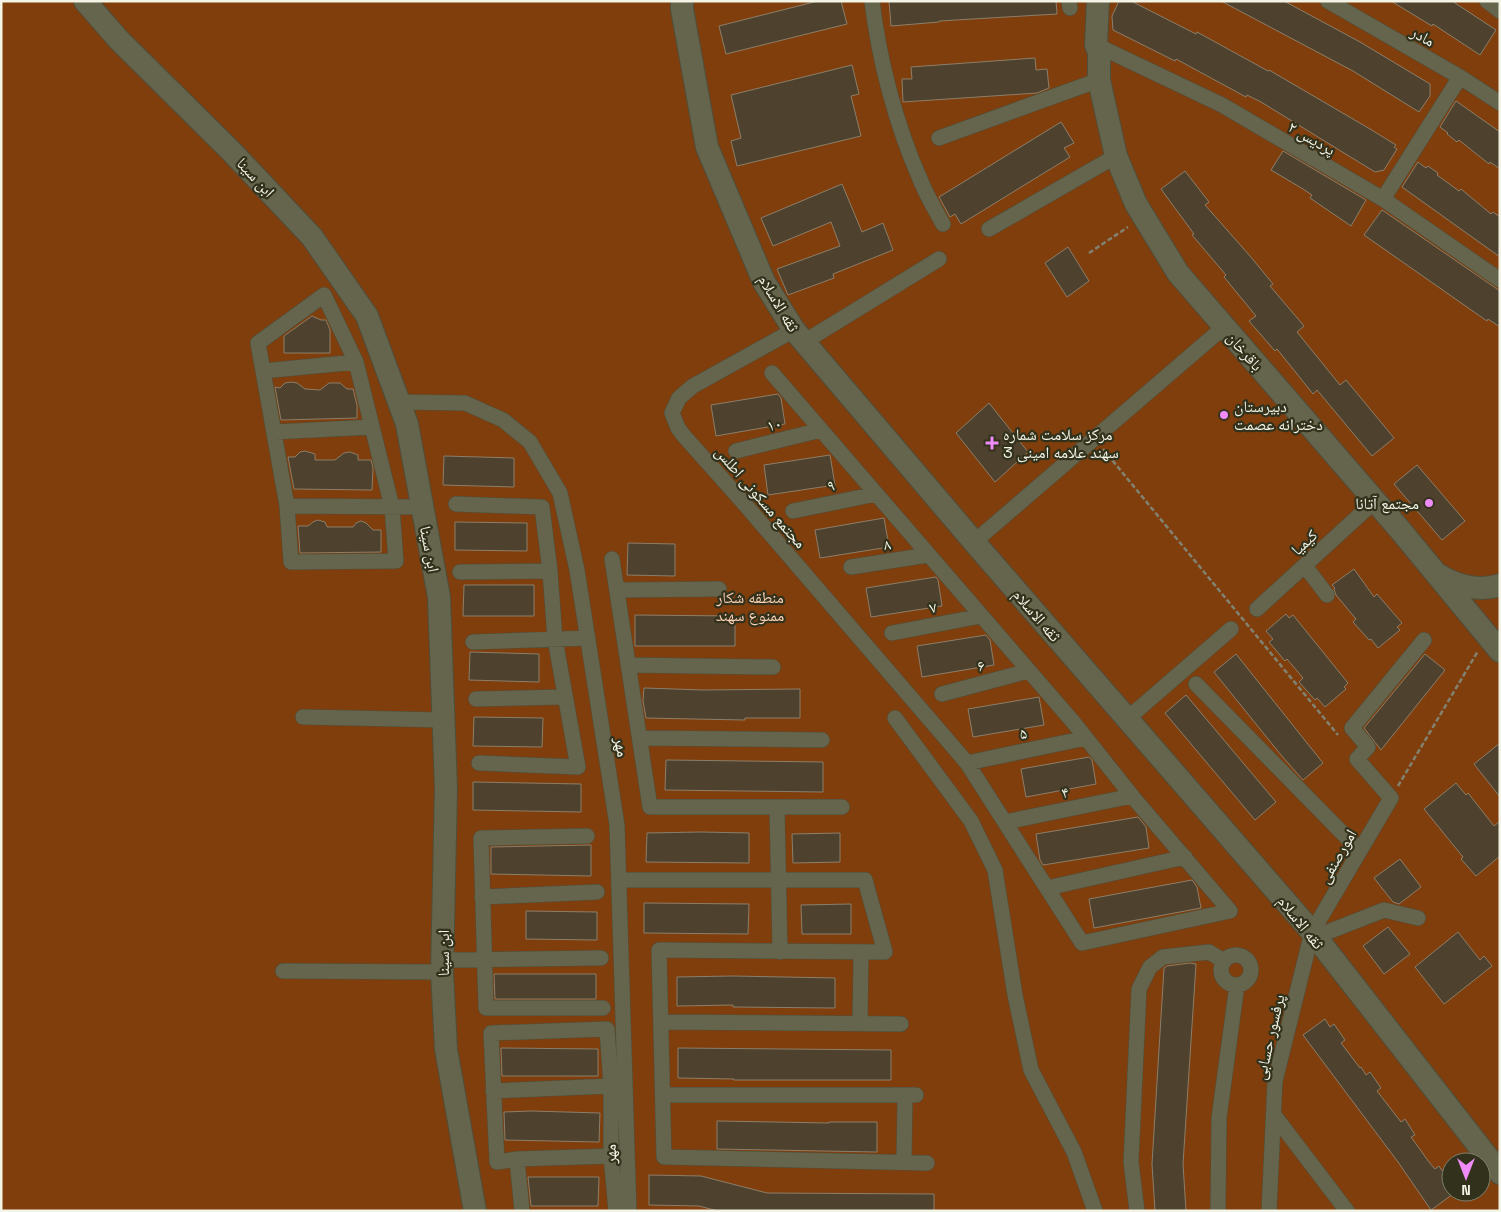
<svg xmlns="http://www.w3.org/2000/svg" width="1501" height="1212" font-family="'Space Grotesk','Noto Naskh Arabic',sans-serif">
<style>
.green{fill:#803e0d;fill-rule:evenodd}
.building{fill:#4e422e;stroke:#8c7e68}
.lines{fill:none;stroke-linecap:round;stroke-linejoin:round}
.street-casing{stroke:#4e4e3b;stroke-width:16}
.secondary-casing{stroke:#4e4e3b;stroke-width:24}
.path{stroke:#828270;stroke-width:2.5;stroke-dasharray:5 2.5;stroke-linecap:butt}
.street{stroke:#65654d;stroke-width:15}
.secondary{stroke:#65654d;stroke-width:22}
.poi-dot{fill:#ef8bf7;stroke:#32321c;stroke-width:2}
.labels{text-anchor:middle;stroke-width:4.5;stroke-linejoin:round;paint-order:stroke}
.street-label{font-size:16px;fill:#f3f3e6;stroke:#32321c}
.poi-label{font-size:16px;fill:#f3f3e6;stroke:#32321c;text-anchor:start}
.park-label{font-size:16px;fill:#fed0b6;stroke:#32321c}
</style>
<rect width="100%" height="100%" fill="#32321c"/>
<path class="green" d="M1,1h1499v1210h-1499zM1451,1162h30v30h-30z"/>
<path class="building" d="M818,1h23l6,23 -121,30 -7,-28z
M889,1h167l1,13 -118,7v1l-48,4z
M1119,1h12l65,33 1,-2 71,39 1,-1 101,59 26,16 -2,2 3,2 -13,21 -9,2 -114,-70 -14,-7 -1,2 -70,-38 -1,2 -62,-31 -1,-14z
M1221,1h63l76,41 70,42v12l-11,16 -66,-41z
M1391,1h61l44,29 -16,25 -47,-31 -1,2z
M1035,58l1,12 11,-1 2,19 -12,5 -134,9 -1,-23h10l-1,-12z
M852,65l7,29 -8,2 10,40 -124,30 -6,-25 10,-3 -10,-43z
M1456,101l44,31v37l-10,-7 -1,2 -30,-24 -2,2 -10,-8 1,-1 -8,-6z
M1061,122l13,21 -10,5 6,9 -109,67 -6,-10 -5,3 -11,-20z
M1283,151l83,49 -15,26 -41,-28 2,-3 -9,-6 -32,-19z
M1418,162l8,6 2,-2 10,7 -1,2 22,16 2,-2 30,25 2,-2 7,5v40l-98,-70z
M1185,171l24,31 -4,3 45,51 23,28 -3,2 34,40 -7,6 43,53 6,-5 48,58 -22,18 -55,-66 -4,4 -36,-45 -2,2 -26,-30 7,-5 -32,-39 2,-2 -34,-40 2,-1 -33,-45z
M842,184l20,48 21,-9 10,27 -60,24 1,4 -46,17 -11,-26 63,-23 -9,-24 -58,24 -12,-28z
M1382,210l118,81v36l-12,-8 -1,2 -123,-86z
M1068,247l21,34 -22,16 -22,-34z
M312,316l9,4h5l4,10v23h-46v-17z
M291,382l6,1 8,6 15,1 9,-7h11l7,6h6l4,16v13l-76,2 -6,-33 5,1 5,-5z
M778,394l3,4 4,26 -69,12 -5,-31z
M989,403l39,49 -33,30 -39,-49z
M305,451l10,3v6h20l9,-7 6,-1 8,3v5h13l2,8 -1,22 -78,-1 -6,-32h7l5,-5z
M830,455l5,30 -67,10 -4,-30z
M444,456l70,2v29l-71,-2z
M1417,465l48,56 -23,19 -48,-56z
M884,518l5,29 -69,11 -5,-28z
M318,520l7,2 2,5h26l3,-4 5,-2 5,2 7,7h8v22l-81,1 -2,-27h10l5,-4z
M455,522l72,1v28l-72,-1z
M628,543l47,1v32l-48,-1z
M1354,569l20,28 3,-3 25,29 -5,4 3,3 -22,18 -7,-9 -2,1 -16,-18 3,-3 -20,-24 -2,-6 1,-1 -3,-3z
M936,577l2,3 4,26 -71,11 -5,-29z
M464,585h70v31h-71z
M1286,614l3,4 4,-3 55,68 -4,4 2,2 -21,18 -8,-9 -2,2 -16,-18 4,-4 -16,-19 -2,2 -16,-19 4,-3 -7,-8z
M635,615l100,1v30h-100z
M986,635l4,5 4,25 -72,12 -5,-31z
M470,652l69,2v28l-70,-2z
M1236,654l87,109 -20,17 -22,-25 -67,-83z
M1425,654l20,16 -64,80 -17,-22z
M644,688l59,2 97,-1v29h-55v2l-99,-2 -3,-17z
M1186,695l90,107 -21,18 -90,-107z
M1039,697l5,28 -71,12 -5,-28z
M474,717l69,1 -1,29 -69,-1z
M1500,743v54l-26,-33z
M1089,757l3,3 4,24 -70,13 -5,-28z
M666,760l157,2v30l-158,-2z
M473,782l108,2v28l-108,-2z
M1456,783l10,12 2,-2 26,33 6,-5v35l-24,20 -15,-17 2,-2 -39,-48z
M1138,817l8,10 3,21 -106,17 -3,-5 -4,-26z
M701,832l48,1v30l-103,-1 1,-29z
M840,833v29l-47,1 -1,-29z
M591,845v31l-100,-2v-27z
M1400,859l21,28 -22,17 -6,-2 -19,-24z
M1192,880l5,7 4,21 -107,20 -5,-29z
M644,903l105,1 -1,30 -104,-1z
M851,904v30h-49l-1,-29z
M526,911l71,1v28l-71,-1z
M1388,927l22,27 -26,20 -21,-28z
M1458,932l22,28 4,-4 8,10 -48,38 -29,-37z
M1190,963l6,1 -13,200 3,47h-31l-3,-47 12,-196 3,-2z
M494,974h102v25h-101z
M733,976l102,2v30l-102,-1v-2l-56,1v-29z
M1325,1019l5,8 4,-3 11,16 -4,3 19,25 1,-1 5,8 4,-3 11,16 -4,3 24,31 4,-3 10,16 -4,2 18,25 6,7 4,-3 11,16 -4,3 7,9 -22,16 -33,-48 -95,-127z
M501,1048l97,1v27h-96z
M678,1048l213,2v30h-157v-1l-56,-1z
M531,1111l69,2 -1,29 -94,-2 -1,-28z
M717,1121l112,2v-1h48v30l-160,-3z
M649,1175l52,1 66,17 167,1v17h-216l-19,-5 -50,-1z
M528,1177h71l-1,29h-67z"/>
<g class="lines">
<g class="street-casing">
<path id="street" d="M872,1c7,59 24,124 48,178 6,16 15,30 23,45
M1069,1l1,7
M1328,1l132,76 40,26
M1487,1l13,10
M1096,45l126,60 161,94 117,81
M939,138l160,-58
M1383,199l77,-122
M989,229l127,-73
M324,295l32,67 36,145 4,54 -105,1 -4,-56 -29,-163z
M804,342l135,-83
M263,371l93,-9
M772,373l302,350 58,73 98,115 -148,32 -115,-180 -225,-262 -58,-65 -6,-8 -6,-15 7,-15 14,-12 101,-56
M399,402l66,1 38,17 27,22 30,51 17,77 40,255 12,386
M274,432l98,-5
M736,451l85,-21
M456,504l86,3 8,64 5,68 23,128 -99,-4
M287,506l135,1
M793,511l83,-17
M974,542l250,-215
M612,559l38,248h192
M1305,566l22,29
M851,567l77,-12
M460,572l90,-1
M617,590l102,-1
M1257,609l118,-108
M892,633l89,-17
M473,642l115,-4
M628,665l145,2
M1196,684l164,167
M942,694l86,-23
M476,699l88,-2
M303,717l140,3
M895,718l76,103 24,49 20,125 16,75 43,82 21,59
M1127,719l104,-90
M640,738l182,2
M967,763l119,-25
M777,807l3,145
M1005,822l127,-26
M587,836l-106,2 5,170h117
M619,880h246l20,72 -226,-2 5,207 263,6
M1047,888l138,-31
M482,897l115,-5
M1315,937l69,-27 34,8
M1221 970a15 15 0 1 1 30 0a15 15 0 1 1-30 0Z
M443,960l158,-2
M283,971l159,1
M661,1022l240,2
M860,1024l1,-72
M493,1091l118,-5
M663,1095h253
M1274,1115l73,96
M611,1156l-94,3 -20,3 -6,-129 116,-4 4,57v70l5,55
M517,1159l5,52
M904,1162l1,-67
M1137,1211l-6,-49 8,-173 11,-22 13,-10 46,-5 15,9
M1218,1211l1,-93 18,-133
M1269,1211l6,-130 37,-149 79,-134 -34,-39 11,-12 -16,-19 72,-88"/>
</g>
<g class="secondary-casing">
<path id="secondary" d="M85,1l33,38 114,113 80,85 55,79 40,108 32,173 7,191 -4,184 4,77 29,162
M682,1v8l25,138 57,135 30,48 180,212 338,390 188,241
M1098,1l-2,44 3,7v28l17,76 20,48 42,69 223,258 99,120
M1439,575c17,11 41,17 61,10"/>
</g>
<path class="path" d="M1089,253l39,-26
M1103,449l235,286
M1398,786l80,-135"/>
<use href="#street" class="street"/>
<use href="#secondary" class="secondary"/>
</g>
<g class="poi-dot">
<circle cx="1224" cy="415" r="5"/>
<path d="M989.5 435.5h5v5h5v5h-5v5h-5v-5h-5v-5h5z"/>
<circle cx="1429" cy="503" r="5"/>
</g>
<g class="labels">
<g class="street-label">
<text transform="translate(1423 36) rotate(30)" y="6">مادر</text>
<text transform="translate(1312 138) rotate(30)" y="6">پردیس ۲</text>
<text transform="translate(256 177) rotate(47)" y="6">ابن سینا</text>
<text transform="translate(779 303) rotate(59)" y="6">ثقه الاسلام</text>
<text transform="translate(1245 351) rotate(49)" y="6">باقرخان</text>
<text transform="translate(774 424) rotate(-14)" y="6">۱۰</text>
<text transform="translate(831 485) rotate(-11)" y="6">۹</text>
<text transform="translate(761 497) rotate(49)" y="6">مجتمع مسکونی اطلس</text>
<text transform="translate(1304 542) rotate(-43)" y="6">کیمیا</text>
<text transform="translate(887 544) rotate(-9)" y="6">۸</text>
<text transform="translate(430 549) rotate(79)" y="6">ابن سینا</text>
<text transform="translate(933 607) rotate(-11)" y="6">۷</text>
<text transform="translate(1037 615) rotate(49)" y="6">ثقه الاسلام</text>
<text transform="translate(981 665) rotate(-15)" y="6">۶</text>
<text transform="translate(1023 733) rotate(-12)" y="6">۵</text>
<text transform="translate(622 747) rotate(81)" y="6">مهر</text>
<text transform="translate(1065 792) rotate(-11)" y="6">۴</text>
<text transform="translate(1337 856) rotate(-60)" y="6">امورصنفی</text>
<text transform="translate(1301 922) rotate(51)" y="6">ثقه الاسلام</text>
<text transform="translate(443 953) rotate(-90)" y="6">ابن سینا</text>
<text transform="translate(1269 1037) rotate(-77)" y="6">پرفسور حسابی</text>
<text transform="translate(610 1154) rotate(-92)" y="6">مهر</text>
</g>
<g class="poi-label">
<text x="1234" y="412">دبیرستان<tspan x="1234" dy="18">دخترانه عصمت</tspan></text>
<text x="1003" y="440">مرکز سلامت شماره<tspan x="1003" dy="18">3 سهند علامه امینی</tspan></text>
<text x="1419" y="509" text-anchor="end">مجتمع آتانا</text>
</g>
<g class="park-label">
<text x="750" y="603">منطقه شکار<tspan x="750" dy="18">ممنوع سهند</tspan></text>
</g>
</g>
<rect width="1501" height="1212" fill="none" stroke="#f3f3e6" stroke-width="5"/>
<g transform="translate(1466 1177) rotate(180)"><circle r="24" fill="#32321c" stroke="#7f7f6d"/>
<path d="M0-4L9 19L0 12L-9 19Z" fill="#ef8bf7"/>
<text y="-8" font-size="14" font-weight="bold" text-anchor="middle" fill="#f3f3e6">N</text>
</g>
</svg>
